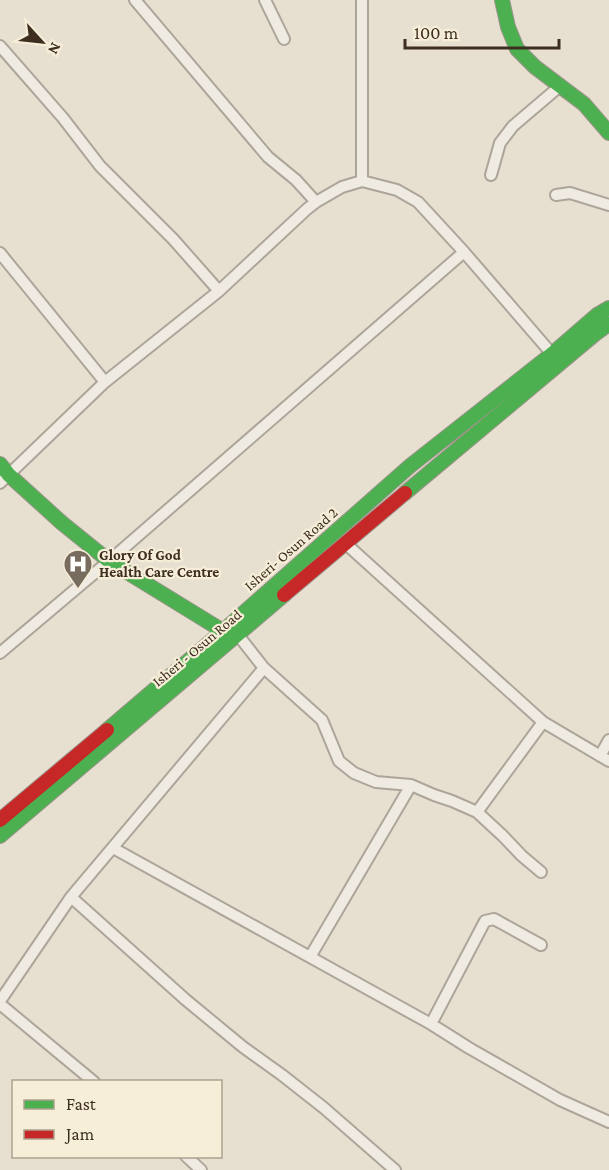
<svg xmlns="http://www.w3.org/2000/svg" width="609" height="1170" font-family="'Crimson Pro',serif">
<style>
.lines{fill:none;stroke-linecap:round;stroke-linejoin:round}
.street-casing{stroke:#ada599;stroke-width:14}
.fast-casing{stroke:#9c958a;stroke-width:16}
.jam-casing{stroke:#9c958a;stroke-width:16}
.street{stroke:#efebe3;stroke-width:10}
.fast{stroke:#4caf50;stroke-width:14}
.jam{stroke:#c62828;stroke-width:14}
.labels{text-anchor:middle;stroke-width:4.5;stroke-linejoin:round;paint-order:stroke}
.street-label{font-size:15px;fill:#3d2e20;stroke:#f7eed8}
.poi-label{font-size:15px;font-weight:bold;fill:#3d2e20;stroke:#f7eed8;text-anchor:start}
</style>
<rect width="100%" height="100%" fill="#e7e0d1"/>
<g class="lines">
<g class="street-casing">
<path id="street" d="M135,0l133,157 28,23 20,22
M265,0l19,39
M362,0v181
M0,46l63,72 37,48 73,73 46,52
M491,175l9,-32 13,-17 47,-40
M556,195l14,-2 39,12
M0,253l105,129
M0,483l105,-101 114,-91 88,-82 9,-7 26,-15 20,-6 35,9 21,12 46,50 88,102
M345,543l198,179 66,39
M0,653l109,-92 355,-309
M264,668l58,52 17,41 15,12 22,9 35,3 23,10 18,6 25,11 26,24 19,20 19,16
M600,756l9,-16
M477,812l66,-90
M113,848l318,176 38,24 91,52 49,22
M71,897l115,103 57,47 39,28 42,33 71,62
M310,957l101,-172
M0,1001l71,-104 193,-229 -26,-33
M0,1004l94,78
M431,1024l54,-103 9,-2 47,26
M186,1156l15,14"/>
</g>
<g class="fast-casing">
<path id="fast" d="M502,0l6,27 9,22 18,18 49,37 25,29
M0,464l9,11 53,48 47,38 114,70 5,6
M405,493l190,-159 14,-10
M107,730l116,-99 187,-165 142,-112 45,-39 12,-7
M0,836l284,-241"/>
</g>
<g class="jam-casing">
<path id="jam" d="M284,595l121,-102
M0,820l107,-90"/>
</g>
<use href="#street" class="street"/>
<use href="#fast" class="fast"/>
<use href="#jam" class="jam"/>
</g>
<defs>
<g id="hospital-pin" transform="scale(1.5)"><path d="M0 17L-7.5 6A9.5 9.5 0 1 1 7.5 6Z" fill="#786c5e" stroke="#f7eed8"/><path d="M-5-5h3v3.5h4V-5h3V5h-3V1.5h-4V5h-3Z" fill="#fff"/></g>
</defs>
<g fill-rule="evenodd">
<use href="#hospital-pin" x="78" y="564"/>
</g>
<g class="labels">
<g class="street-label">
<text transform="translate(291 549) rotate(-41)" y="5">Isheri- Osun Road 2</text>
<text transform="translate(197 648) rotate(-40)" y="5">Isheri - Osun Road</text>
</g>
<g class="poi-label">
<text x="99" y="560">Glory Of God<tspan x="99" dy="17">Health Care Centre</tspan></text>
</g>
</g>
<rect x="12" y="1080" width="210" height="78" fill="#f7eed8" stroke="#ada18e" stroke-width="1.5"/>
<rect x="24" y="1100" width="30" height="9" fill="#4caf50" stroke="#ada18e" stroke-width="1.5"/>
<text x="66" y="1110" font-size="18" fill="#3d2e20">Fast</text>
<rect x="24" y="1130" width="30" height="9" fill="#c62828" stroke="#ada18e" stroke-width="1.5"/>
<text x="66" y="1140" font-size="18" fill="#3d2e20">Jam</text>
<g transform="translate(42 42) rotate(117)" stroke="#f7eed8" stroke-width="4.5" paint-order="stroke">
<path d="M0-4.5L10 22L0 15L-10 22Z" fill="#3d2e20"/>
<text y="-9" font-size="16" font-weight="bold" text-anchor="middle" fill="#3d2e20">N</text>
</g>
<path d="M405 39v9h154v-9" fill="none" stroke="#3d2e20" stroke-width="3"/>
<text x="414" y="39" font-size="18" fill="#3d2e20" stroke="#f7eed8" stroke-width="4.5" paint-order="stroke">100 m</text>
</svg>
